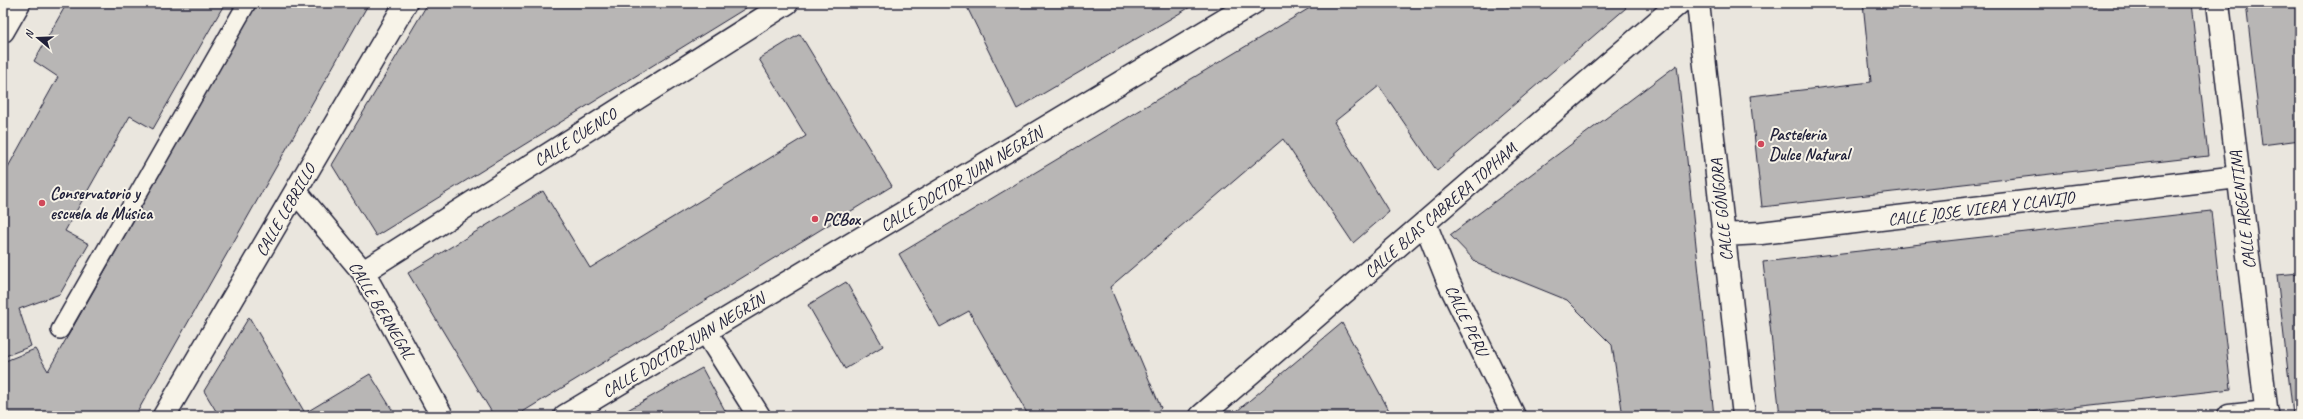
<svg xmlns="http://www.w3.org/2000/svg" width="2303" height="419" font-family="Caveat,sans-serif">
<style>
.building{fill:#b8b6b5;stroke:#22223b}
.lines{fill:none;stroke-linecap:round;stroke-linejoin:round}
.service-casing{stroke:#22223b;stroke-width:20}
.minor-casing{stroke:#22223b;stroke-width:25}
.secondary-casing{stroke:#22223b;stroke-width:25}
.primary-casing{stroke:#22223b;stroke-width:25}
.service{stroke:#f7f3e8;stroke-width:17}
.minor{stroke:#f7f3e8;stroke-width:22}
.secondary{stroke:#f7f3e8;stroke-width:22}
.primary{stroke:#f7f3e8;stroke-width:22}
.poi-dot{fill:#d1495b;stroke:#f7f3e8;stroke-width:1.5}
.labels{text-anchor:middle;stroke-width:4;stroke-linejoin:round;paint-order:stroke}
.poi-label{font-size:17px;font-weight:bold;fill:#22223b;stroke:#f7f3e8;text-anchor:start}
.street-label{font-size:17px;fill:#22223b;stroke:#f7f3e8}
</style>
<rect width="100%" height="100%" fill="#eae6de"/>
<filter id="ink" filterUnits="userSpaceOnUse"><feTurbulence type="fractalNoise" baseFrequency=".025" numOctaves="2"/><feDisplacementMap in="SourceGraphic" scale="8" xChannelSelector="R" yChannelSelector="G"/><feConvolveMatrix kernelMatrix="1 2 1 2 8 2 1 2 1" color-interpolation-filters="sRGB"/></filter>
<g filter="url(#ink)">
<path class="building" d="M67,3h158l-72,126 -23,-13 -65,115 24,13 -29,50 -41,15 12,37 -28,11v-181l55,-99 -24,-16z
M257,3h112l-234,413h-132v-54l32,-13 13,22z
M428,3h318v5l-370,228 -44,-71z
M965,3h232l-180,106z
M1318,3h304l4,5 -189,163 -58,-85 -45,36 55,90 -36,31 -70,-104 -173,148 51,121 -9,8h-126l2,-1 -59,-104 -29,16 -41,-73z
M1863,3h328l17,153 -446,51 -12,-111 121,-14z
M2246,3h54v137l-38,5z
M800,34l92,152 -376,230h-22l-86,-143 135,-82 47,77 216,-132 -47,-77z
M1677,65l37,351h-91l-11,-71 -45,-45 -89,-36 -28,-29z
M2211,211l20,178 -236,27h-215l-17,-154z
M2300,273v143h-7l-16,-141z
M846,282l37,64 -38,23 -37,-64z
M249,317l56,96 65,-39 26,42h-177l-15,-25z
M1342,323l50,93h-161z
M702,368l26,48h-111z"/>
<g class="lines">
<g class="service-casing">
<path id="service" d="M60,330l187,-327"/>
</g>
<g class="minor-casing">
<path id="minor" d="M1698,3l46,413
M2218,3l49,413
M296,192l67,80 79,144
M1425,223l23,58 66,135
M1723,235l38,-2 477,-56
M363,272l424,-269
M706,332l53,84
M164,416l242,-413
M2229,416l38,-4"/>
</g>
<g class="secondary-casing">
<path id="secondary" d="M565,416l688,-413
M1201,416l478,-413"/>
</g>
<g class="primary-casing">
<path id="primary" d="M3,31l16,-28"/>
</g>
<use href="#service" class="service"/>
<use href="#minor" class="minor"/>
<use href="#secondary" class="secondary"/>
<use href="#primary" class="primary"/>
</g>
</g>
<g class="poi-dot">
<circle cx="1761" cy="144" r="4"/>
<circle cx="42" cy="203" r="4"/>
<circle cx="815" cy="219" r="4"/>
</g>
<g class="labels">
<g class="poi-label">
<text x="1769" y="140">Pasteleria<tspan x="1769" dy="20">Dulce Natural</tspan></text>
<text x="50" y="199">Conservatorio y<tspan x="50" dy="20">escuela de Música</tspan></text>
<text x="823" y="225">PCBox</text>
</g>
<g class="street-label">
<text transform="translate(575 137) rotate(-32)" y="6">CALLE CUENCO</text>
<text transform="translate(961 179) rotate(-31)" y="6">CALLE DOCTOR JUAN NEGRÍN</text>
<text transform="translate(1981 208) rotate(-7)" y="6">CALLE JOSE VIERA Y CLAVIJO</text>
<text transform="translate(285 210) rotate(-60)" y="6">CALLE LEBRILLO</text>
<text transform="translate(1440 210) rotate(-41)" y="6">CALLE BLAS CABRERA TOPHAM</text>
<text transform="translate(1721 210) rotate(-96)" y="6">CALLE GÓNGORA</text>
<text transform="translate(2242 210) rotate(-97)" y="6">CALLE ARGENTINA</text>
<text transform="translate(382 310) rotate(59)" y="6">CALLE BERNEGAL</text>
<text transform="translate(1467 320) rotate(64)" y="6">CALLE PERU</text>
<text transform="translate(683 345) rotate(-31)" y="6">CALLE DOCTOR JUAN NEGRÍN</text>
</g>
</g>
<rect width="2303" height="419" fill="none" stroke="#f7f3e8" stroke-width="16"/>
<rect x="8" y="8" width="2287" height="403" fill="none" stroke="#22223b" stroke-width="1.5" filter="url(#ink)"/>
<g transform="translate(38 38) rotate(289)" stroke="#f7f3e8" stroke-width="3" paint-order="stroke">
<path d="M0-3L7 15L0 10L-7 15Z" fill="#22223b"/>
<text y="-6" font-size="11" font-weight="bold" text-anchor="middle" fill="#22223b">N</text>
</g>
</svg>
